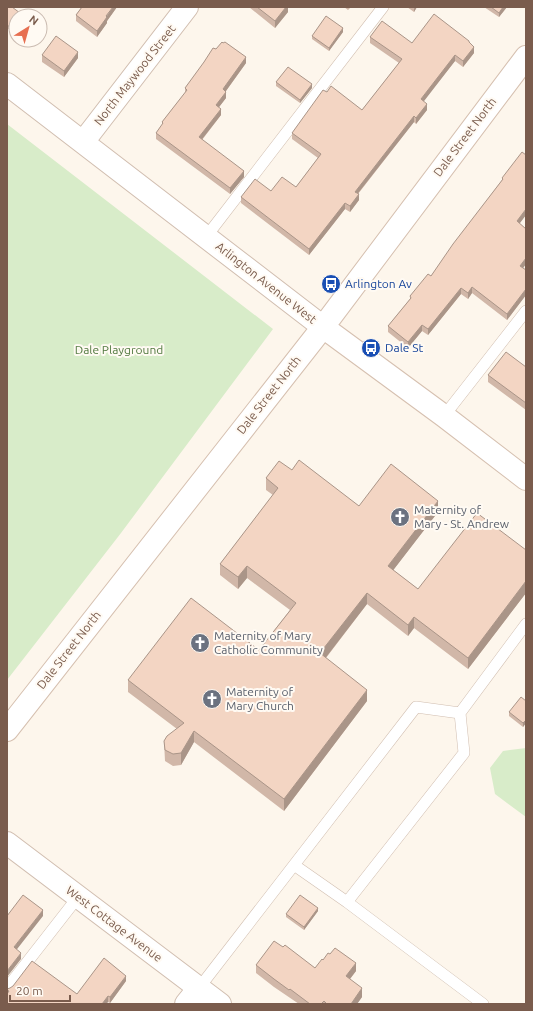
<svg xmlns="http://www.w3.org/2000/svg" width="533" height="1011" font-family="Ubuntu,sans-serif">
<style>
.green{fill:#d8ecc9}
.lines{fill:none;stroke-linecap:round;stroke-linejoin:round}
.lane-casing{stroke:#d1beb0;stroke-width:12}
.street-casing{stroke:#d1beb0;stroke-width:24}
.secondary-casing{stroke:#d6c0b0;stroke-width:24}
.lane{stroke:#fff;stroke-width:11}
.street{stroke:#fff;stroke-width:22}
.secondary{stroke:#fff;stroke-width:22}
.wall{fill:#d1b7a8}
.shaded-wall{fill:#aa9588}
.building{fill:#f3d5c3;stroke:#aa9588}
.labels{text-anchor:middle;stroke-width:4;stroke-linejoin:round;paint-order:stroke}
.street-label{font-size:12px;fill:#7a5c4d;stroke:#fffaf3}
.transit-label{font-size:12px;fill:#164399;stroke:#fffaf3;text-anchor:start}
.park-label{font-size:12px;fill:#537a41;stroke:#fffaf3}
.worship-label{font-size:12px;fill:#5b616d;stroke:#fffaf3;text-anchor:start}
</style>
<rect width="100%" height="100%" fill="#fdf6ec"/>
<path class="green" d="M7,124l266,205 -152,204 -114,147z
M526,748v69l-31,-23 -5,-26 13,-17z"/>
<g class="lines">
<g class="lane-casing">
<path id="lane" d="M206,237l177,-230
M444,416l82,-105
M294,865l53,37
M7,988l71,-91
M199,988l217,-281 44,6
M483,1004l-136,-102 117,-149 -4,-40 66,-89"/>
</g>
<g class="street-casing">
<path id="street" d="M7,84l316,243
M83,142l104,-135
M7,843l213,161
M186,1004l13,-16"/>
</g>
<g class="secondary-casing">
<path id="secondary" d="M323,327l121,89 82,63
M7,730l316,-403 203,-270"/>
</g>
<use href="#lane" class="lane"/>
<use href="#street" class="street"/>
<use href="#secondary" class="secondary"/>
</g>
<path class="wall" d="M7,7l9,9v18l-9,-6z
M82,7h35l-10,14v2l-10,14 -21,-16v-6z
M249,7h39v5l-13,16z
M344,7h7l-3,3z
M407,7h10l-3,5z
M484,7h23l-8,10z
M343,32l-14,19 -17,-12v-3z
M370,37l42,6 57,-1 5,11 -11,14 -8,-6 -32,40 4,9 -11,14 -2,-2 -56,72 1,6 -9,12 -5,-3 -36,46 -68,-52v-6l55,-10 22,-29 -26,-19v-6l35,-41 35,18 37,-47 -29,-20z
M216,49l30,14 -20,28v7l-7,9 2,8 -19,25 42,37 -14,17 -74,-55v-6l6,-8v-3l23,-29v-5l19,-25v-1z
M42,55l36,3 -14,19 -22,-15z
M276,82l36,6 -12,15 -24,-17z
M502,178l24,37 -7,8 7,6v35l-3,4 3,2v25l-19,25 -35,-27 -4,6 -7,-5 -33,41 -6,-4 -14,17 -20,-16v-6l22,-27v-3l21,-20 71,-96z
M526,367v43l-38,-28v-7z
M292,470l67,36 79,6 -45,58 25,19 108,-39v43l-58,76 -54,-41 -6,8 -41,-32 -41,54 41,43 -83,110 -90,-69 -13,23 -8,1 -8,-5 -1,-20 13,-12 -49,-37v-12l131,-30 31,-40 -43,-32 -9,11 -18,-14v-11l53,-69 -7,-5v-12z
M526,701v22l-3,4 -14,-11v-4z
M318,911l-14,19 -18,-13v-3z
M283,947l32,21 8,-8 33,11 -6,8 12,18 -5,7h-58l-25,-17 -18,-14v-8z
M126,981l-16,22 -2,-1 -2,2h-99v-15l70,5z"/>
<path class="shaded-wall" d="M113,7h4l-10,14v2l-10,14v-6z
M286,7h2v5l-13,16v-7z
M415,7h2l-3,5v-3z
M503,7h4l-8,10v-4z
M343,28v4l-14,19v-3z
M474,47v6l-11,14v-6z
M78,52v6l-14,19v-6z
M455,55v6l-34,44v-6z
M246,57v6l-23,32v-6z
M312,84v4l-12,15v-3z
M226,92v6l-10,13v-6z
M427,104v6l-11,14v-6z
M221,109v6l-22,28v-6z
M414,116v6l-59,75v-5z
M244,171v6l-14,17v-6z
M359,194v6l-9,12v-6z
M345,203v6l-36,46v-6z
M526,209v6l-9,12v-6z
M526,258v6l-6,8v-6z
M472,287v6l-4,6v-6z
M461,288v6l-33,41v-6z
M526,289v6l-19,25v-6z
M422,325v6l-14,17v-6z
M438,501v11l-50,65v-11z
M247,566v12l-9,11v-12z
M526,581v12l-58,76v-11z
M367,593v11l-47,61v-12z
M414,617v11l-6,8v-11z
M367,690v11l-83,110v-12z
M526,720v3l-3,4v-4z
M194,731v11l-13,23v-12z
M318,908v3l-14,19v-3z
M43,910v6l-29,37v-6z
M21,953v6l-14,18v-6z
M356,963v8l-10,13v-8z
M126,976v5l-16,22v-6z
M362,988v9l-5,7h-6z
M108,996v6l-2,2h-4z"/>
<path class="building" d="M7,7h5l12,9h-8v15l-9,-6z
M82,7h31l-7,9 1,1 -10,14 -21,-16z
M257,7h29l-11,14z
M491,7h12l-4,6z
M434,14l35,27v1l5,5 -11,14 -8,-6 -34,44 6,5 -11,14 -2,-2 -59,76 4,2 -9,12 -5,-3 -36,46 -68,-52 14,-18 16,12 11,-14 14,10 25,-33 -29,-21 31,-43 4,2 4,-6 31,24 40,-51 -32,-22 12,-16 30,22z
M326,16l17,12 -14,20 -17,-12z
M56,36l22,16 -14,19 -22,-16z
M222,42l1,1 2,-1 21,15 -23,32 3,3 -10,13 5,4 -22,28 45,34 -14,17 -74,-55 7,-10 -1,-1 25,-32 -2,-2 19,-26 9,-14 3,1z
M288,67l24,17 -12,16 -24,-18z
M522,152l4,3v54l-9,12 9,8v29l-6,8 6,4v19l-19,25 -35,-27 -4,6 -7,-5 -33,41 -6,-4 -14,17 -20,-16 23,-28 -1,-2 18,-22 3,2 22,-32 50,-65 -1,-1z
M506,352l20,15v36l-38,-28z
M299,460l60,46 32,-42 47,37 -50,65 30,23 59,-76 49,37v31l-58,77 -54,-41 -6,8 -41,-32 -47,60 47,37 -83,109 -90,-68 -13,22 -8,1 -8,-4 -1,-9 3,-5 17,-13 -56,-43 63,-82 68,52 37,-47 -49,-37 -9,11 -18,-13 58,-76 -12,-10 13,-17 13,9z
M521,697l5,4v19l-3,3 -14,-11z
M23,895l20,15 -29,37 7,6 -14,18v-55z
M300,895l18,13 -14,19 -18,-13z
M274,941l9,6 2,-2 30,23 7,-9 1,1 5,-7 2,1 5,-6 21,15 -10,13 16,12 -11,16h-24l-3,-3 -3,3h-11l-20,-15 -1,1 -15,-11 -18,-14z
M104,958l22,18 -16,21 -2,-1 -6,8h-95v-10l2,-3 -2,-1v-1l3,-1 3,-2 19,-25 45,33z"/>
<defs>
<g id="bus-disc" transform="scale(1)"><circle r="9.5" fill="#1a4fb4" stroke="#fffaf3"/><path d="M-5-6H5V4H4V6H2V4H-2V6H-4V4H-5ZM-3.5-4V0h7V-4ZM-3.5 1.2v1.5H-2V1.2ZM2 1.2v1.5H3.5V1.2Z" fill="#fff"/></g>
<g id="church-disc" transform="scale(1)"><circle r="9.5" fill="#6b7280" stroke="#fffaf3"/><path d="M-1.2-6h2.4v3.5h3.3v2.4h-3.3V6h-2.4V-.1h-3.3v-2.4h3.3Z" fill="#fff"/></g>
</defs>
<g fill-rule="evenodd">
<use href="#bus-disc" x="331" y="284"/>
<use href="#bus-disc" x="371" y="348"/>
<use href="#church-disc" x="400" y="517"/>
<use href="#church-disc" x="200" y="643"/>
<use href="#church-disc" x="212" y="699"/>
</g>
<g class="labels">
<g class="street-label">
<text transform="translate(135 75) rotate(-52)" y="4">North Maywood Street</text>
<text transform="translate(465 137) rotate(-53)" y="4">Dale Street North</text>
<text transform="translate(266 283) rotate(38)" y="4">Arlington Avenue West</text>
<text transform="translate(269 395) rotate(-52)" y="4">Dale Street North</text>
<text transform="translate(69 650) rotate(-52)" y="4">Dale Street North</text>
<text transform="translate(114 924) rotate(37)" y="4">West Cottage Avenue</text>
</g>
<g class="transit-label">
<text x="345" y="288">Arlington Av</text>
<text x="385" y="352">Dale St</text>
</g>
<g class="park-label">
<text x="119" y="354">Dale Playground</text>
</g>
<g class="worship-label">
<text x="414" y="514">Maternity of<tspan x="414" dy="14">Mary - St. Andrew</tspan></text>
<text x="214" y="640">Maternity of Mary<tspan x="214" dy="14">Catholic Community</tspan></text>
<text x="226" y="696">Maternity of<tspan x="226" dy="14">Mary Church</tspan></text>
</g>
</g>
<rect width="533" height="1011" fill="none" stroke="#7a5c4d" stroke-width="16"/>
<g transform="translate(28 28) rotate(37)"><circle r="19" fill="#fffaf3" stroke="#cabbb1"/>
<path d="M0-3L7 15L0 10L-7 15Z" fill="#e76f51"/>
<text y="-6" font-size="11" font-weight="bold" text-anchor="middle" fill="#7a5c4d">N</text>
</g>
<path d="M10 995v6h60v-6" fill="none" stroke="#7a5c4d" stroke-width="2"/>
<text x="16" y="995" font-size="12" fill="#7a5c4d" stroke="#fffaf3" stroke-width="3" paint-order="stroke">20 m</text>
</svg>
